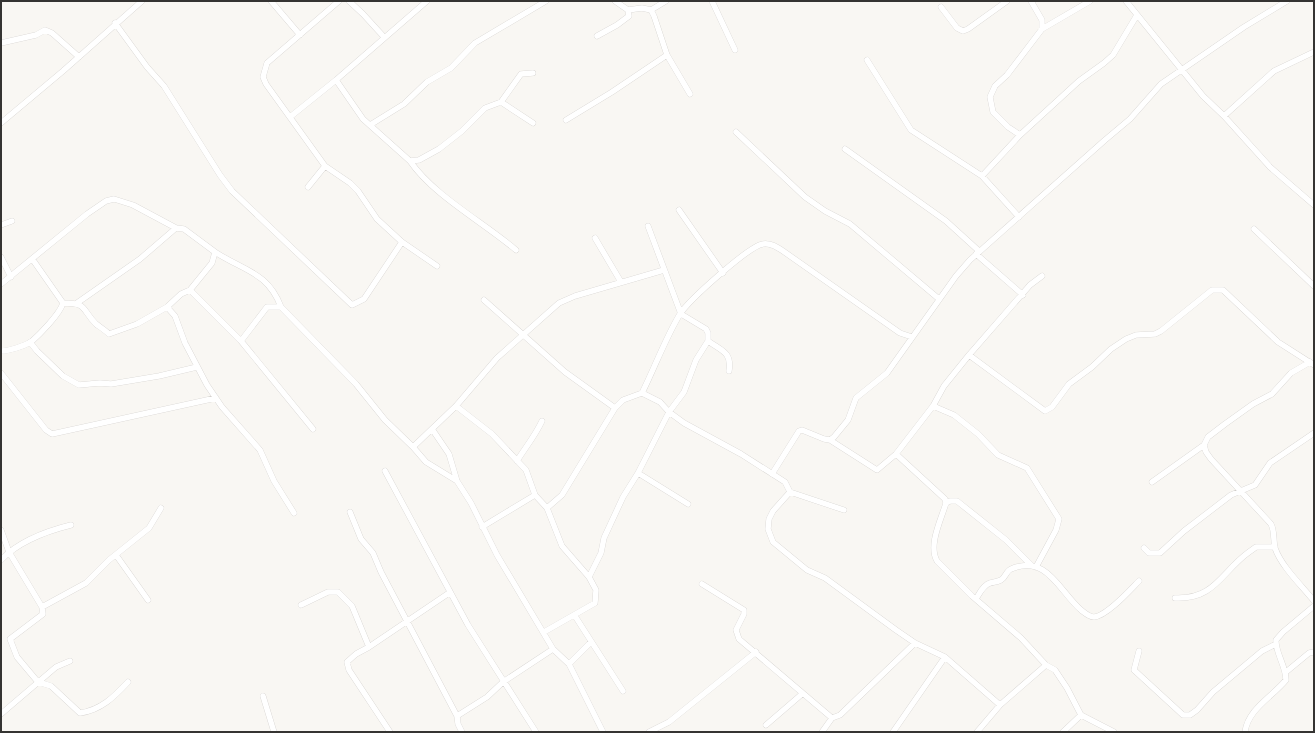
<svg xmlns="http://www.w3.org/2000/svg" width="1315" height="733" font-family="'Crimson Pro',serif">
<style>
.lines{fill:none;stroke-linecap:round;stroke-linejoin:round}
.minor-casing{stroke:#d1cecb;stroke-width:6}
.minor{stroke:#fff;stroke-width:5.5}
</style>
<rect width="100%" height="100%" fill="#f9f7f3"/>
<g class="lines">
<g class="minor-casing">
<path id="minor" d="M271,1l29,34
M339,1l-72,62 -4,14 3,7 59,82 25,17 8,8 19,28 25,23 35,24
M349,1l14,13 21,23
M712,1l23,49
M1031,1l11,19v9
M1126,1l77,95 21,20 46,51 44,38
M941,7l16,21 6,3 5,-2 39,-28
M651,10l15,-9
M115,23l32,44 17,19 56,89 12,16 120,114 12,-6 38,-57
M597,36l20,-11 12,-9 -1,-6 -13,-9
M1,43l35,-8 9,-5 7,3 27,24
M667,55l23,39
M867,60l44,70 71,46 37,41
M336,80l27,39 47,42 9,-1 20,-11 23,-18 23,-23 16,-6 20,-28 12,-1
M501,102l32,21
M1224,116l50,-45 40,-19
M290,117l46,-37 91,-79
M566,120l46,-28 55,-37 -13,-39 -3,-6 -9,-2 -14,2
M1,123l62,-52 79,-70
M370,125l34,-21 23,-22 24,-14 24,-25 71,-42
M736,132l69,65 20,14 25,13 89,75
M1020,135l-12,-8 -15,-15 -3,-15 5,-11 12,-11 35,-46 48,-28
M845,149l101,72 33,30
M410,161c23,34 73,61 106,89
M982,176l38,-41 59,-54 25,-18 9,-8 24,-40
M308,187l17,-21
M679,210l44,63
M1,225l11,-4
M1254,229l60,57
M595,238l26,44
M215,252c29,19 53,20 66,55
M976,254l47,41
M1,257l10,20
M33,260l30,43
M1,284l86,-70 19,-13 8,-2 19,6 43,23 8,1 31,23 -3,11 -22,27 -9,4 -14,13 -30,17 -28,10c-4,-4 -9,-7 -13,-10 -15,-15 -8,-21 -33,-21
M190,290l51,51 72,88
M484,300l81,72 50,36
M77,303l63,-44 36,-31
M167,307l8,9 10,27 22,42 15,22 38,43 14,31 20,32
M241,341l26,-34h14l75,77 29,36 28,27 43,-41 41,-48 62,-55 16,-7 89,-26
M708,341c14,10 24,11 21,30
M30,342l7,9 26,25 16,9 21,-2 11,1 48,-8 38,-9
M1,351c8,0 23,-5 30,-9 8,-7 29,-28 32,-39
M969,355l76,56 7,-4 17,-23 23,-17 19,-18 15,-10 10,-4 19,-1 6,-3 51,-41h11l55,52 36,23
M1310,362l-19,11 -19,21 -19,10 -28,20 -17,13 -4,8 2,7 5,7 60,65c4,8 2,16 4,24 6,18 27,38 39,53
M1,373l45,57 6,4 164,-36
M642,393c13,-26 23,-54 38,-79 9,-14 69,-68 83,-70 8,-1 14,3 20,7l117,82 12,4
M456,406l36,28 34,36 9,25 12,13 15,38 27,31 7,13 -1,13 -51,29
M933,406l21,9 24,19 20,21 29,13 32,51 -3,11 -20,37
M432,429l17,25 8,27 14,22 26,52 56,94 16,15 34,68
M830,440l47,30 19,-16 37,-48 11,-20 25,-31 61,-70 12,-9
M413,447l13,15 31,19
M896,454l49,45 1,4c-5,17 -18,42 -9,58l35,35 49,42 25,27 9,5 12,18 14,27 33,17
M517,461c8,-13 18,-25 25,-40
M385,471l83,154 68,107
M638,473l50,31
M772,474l27,-43 3,-1 22,9 6,1 4,-3 14,-17 8,-22 31,-25 69,-97 14,-16 135,-120 25,-21 31,-35 83,-57 43,-26
M1152,482l52,-37
M790,492l54,18
M946,503l4,-2h7l49,39 25,25
M547,508l15,-13 53,-87 8,-8 19,-7 18,9 9,10 15,11 57,31 44,28 5,10 -17,19 -4,8 -1,10 5,13 34,28 18,8 71,52 19,13 30,14 55,48
M350,512l11,27 12,14 8,19 76,144 1,8 4,8
M482,527l53,-32
M1,530l8,22 33,55 1,7 -33,25 7,18 21,25 13,4 29,27c21,-3 34,-16 48,-31
M1144,548l5,5h11l24,-22 47,-36 24,-10 15,-22 44,-30
M116,555l32,45
M1,560c17,-18 46,-29 70,-35
M589,577l12,-24 3,-15 19,-41 15,-24 31,-61 15,-20 12,-32 12,-19v-8l-2,-4 -25,-15 -33,-88
M702,584l42,26v4l-8,16 3,9 93,79
M1175,598c40,2 47,-27 74,-46l7,-5h19
M976,599c3,-5 7,-14 14,-16 4,-1 7,-1 11,-3 5,-3 5,-9 10,-11 36,-15 48,22 70,41 4,3 8,7 13,7 13,-1 36,-27 45,-36
M301,605l27,-13h10l14,14 17,41
M42,607l44,-24 23,-23 40,-32 12,-20
M575,616l48,75
M1139,651l-5,19 49,45h7l7,-5 16,-18 49,-41 14,-7
M569,664l22,-22
M1286,672l23,-19 5,-1
M263,696l11,36
M1,714l55,-47 14,-6
M457,716l30,-19 16,-15 50,-33
M766,725l36,-31
M390,732l-41,-62 -2,-8 9,-8 13,-7 80,-54
M649,732l20,-10 87,-70
M822,732l10,-14 8,-3 75,-72
M893,732l52,-75
M977,732l23,-27 46,-40
M1063,732l18,-17
M1245,732c3,-23 27,-35 41,-52 0,-14 -11,-28 -10,-40l7,-8 31,-26"/>
</g>
<use href="#minor" class="minor"/>
</g>
<rect width="1315" height="733" fill="none" stroke="#353432" stroke-width="4"/>
</svg>
